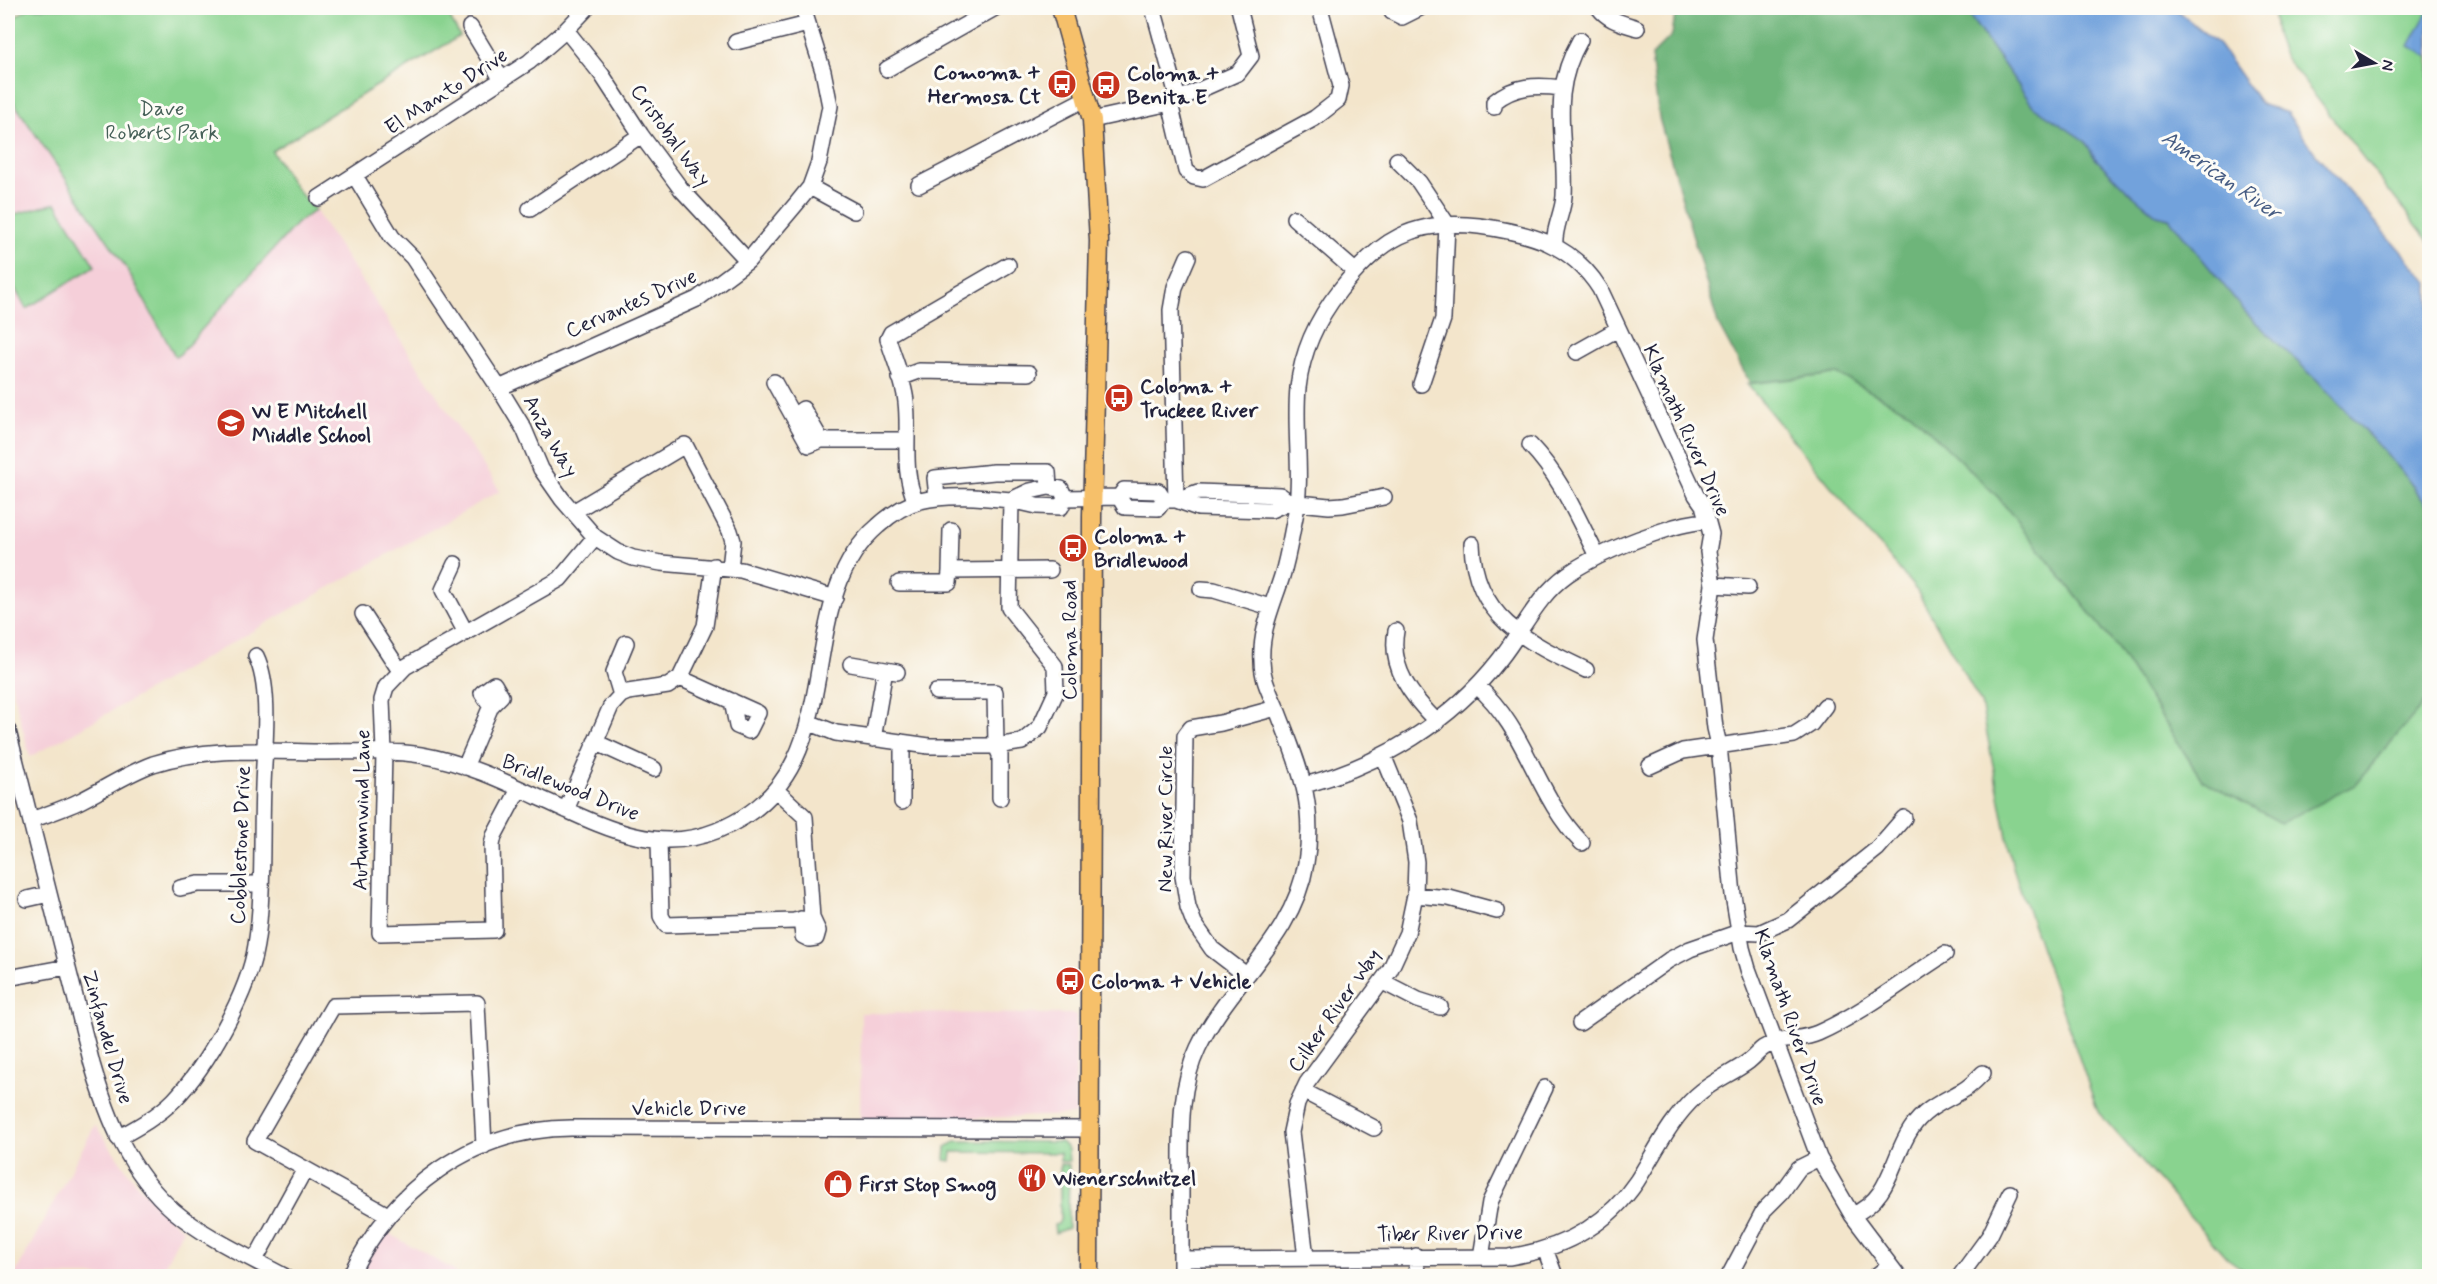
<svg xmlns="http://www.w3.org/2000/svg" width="2437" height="1284" font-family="Mynerve,sans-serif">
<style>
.built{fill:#f5cfd9}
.green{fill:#89d38f;stroke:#567a65;stroke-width:1.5}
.forest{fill:#6eb57a;stroke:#486c5a;stroke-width:1.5}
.water{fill:#72a2dc;stroke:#4a628c;stroke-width:1.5}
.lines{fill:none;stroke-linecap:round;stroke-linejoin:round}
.minor-casing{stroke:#413f51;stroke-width:18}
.major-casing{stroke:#413f51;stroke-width:21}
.minor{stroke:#fff;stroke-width:15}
.major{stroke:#f6c06b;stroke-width:18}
.labels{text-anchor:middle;stroke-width:6;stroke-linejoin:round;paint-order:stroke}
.poi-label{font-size:21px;font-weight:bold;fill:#22223b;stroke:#fdfcf7;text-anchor:start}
.street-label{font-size:21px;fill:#22223b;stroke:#fdfcf7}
.park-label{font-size:21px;fill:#466058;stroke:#fdfcf7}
.water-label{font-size:22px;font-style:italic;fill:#465c83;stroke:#fdfcf7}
</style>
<rect width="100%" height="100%" fill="#fdfcf7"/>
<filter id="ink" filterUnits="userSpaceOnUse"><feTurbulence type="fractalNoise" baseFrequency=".0167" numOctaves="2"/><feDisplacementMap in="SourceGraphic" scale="12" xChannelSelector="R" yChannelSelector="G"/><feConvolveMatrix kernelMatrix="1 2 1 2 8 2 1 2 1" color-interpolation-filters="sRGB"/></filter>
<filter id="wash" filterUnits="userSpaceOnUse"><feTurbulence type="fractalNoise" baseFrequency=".008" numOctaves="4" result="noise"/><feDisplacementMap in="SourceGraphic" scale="24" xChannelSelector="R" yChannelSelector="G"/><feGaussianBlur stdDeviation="1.35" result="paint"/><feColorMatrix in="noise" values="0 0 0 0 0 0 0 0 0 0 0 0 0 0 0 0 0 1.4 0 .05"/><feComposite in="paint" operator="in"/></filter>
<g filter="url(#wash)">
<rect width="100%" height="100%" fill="#f3e5cb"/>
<path class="built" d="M8,94l119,175 49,87 4,-1 117,-132 18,-13 185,281 -470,266 -22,-85z
M861,1013l215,1 -1,101 -215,7z
M95,1125l40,57 33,35 15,12 -24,47h-145z
M383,1230l69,39 5,7h-99z"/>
<path class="green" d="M29,8h431l-11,8 11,20 -92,55 -96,60 22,35 21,24 -18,13 -118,132 -4,1 -48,-87 -119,-175v-73z
M2273,8h156v234l-145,-186 -8,-22z
M56,203l39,63 -69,43 -18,-34v-59z
M1838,374l73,39 87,84 120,152 84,131 153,5 74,-88v579h-177l-25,-18 -129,-146 -85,-244 -32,-165 -64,-112 -170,-207z
M956,1141l105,1 7,7 1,13 -9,-1v-8l-108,-1 -1,9 -6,-1 1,-13z
M1060,1164l9,1 -1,63 -13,5 -1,-8 4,-1 2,-4z"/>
<path class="forest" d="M1676,8h288l69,98 52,35 10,17 30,30 32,27 12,3 79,97 69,65 83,89 29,39v189l-74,88 -74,38 -79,-43 -84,-131 -120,-152 -87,-84 -73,-39 -88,9 -32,-59 -59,-206 -8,-62 21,-21z"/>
<path class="water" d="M1964,8h210l45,37 42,59 26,9 28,40 114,130v225l-29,-39 -83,-89 -69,-65 -79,-97 -12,-3 -32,-27 -30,-30 -10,-17 -52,-35z
M2429,9v48l-20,-11z"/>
</g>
<g filter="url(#ink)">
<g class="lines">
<g class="minor-casing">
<path id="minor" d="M1153,8l25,91
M1391,8l1,4 10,5 18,-9
M1599,8c10,13 23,15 38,20
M470,27l32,53
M566,30l36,45 39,60 40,54 67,72
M736,42l72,-18
M887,69l108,-61
M1170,103l16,68 8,6 9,2 112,-61 23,-18 3,-14 -21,-78
M1494,107v-5c20,-17 42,-17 68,-14
M1092,120l78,-17 68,-30 13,-17 -12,-48
M1397,160l22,22 28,42 -4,95 -22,65
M355,176l37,61 21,21 86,130 25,41 17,40 21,30 33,38 23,15 15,6 28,5 80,7 94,28
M919,185l168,-87
M810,187l44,24
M319,198l210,-136 37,-32 21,-22
M530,209l111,-74
M1294,218l61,53
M1555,246c-2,-17 8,-33 9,-50 3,-59 -16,-100 16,-156
M1577,352l41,-23
M900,378l19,-7 110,2
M774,382l35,63 12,-5h85
M499,388l198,-89 51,-38 49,-58 13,-16 9,-25 11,-56 -7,-35 -20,-63
M794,416l9,-7 18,31
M1530,445c31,32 47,72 67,111
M1049,487l12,2 4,9 -4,9 -24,-1 -26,-6 19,-9z
M1198,492l82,3 9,7 -18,8 -73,-2 -22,-8z
M937,497l-2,-19 59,-6h54l1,15
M1119,497l5,-7 34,1 6,9h12l-5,-190 4,-23 13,-30
M1119,497l6,10 33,1 6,-8
M1065,498l54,-1
M916,502c-15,-31 -6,-67 -10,-100 -2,-21 -12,-43 -18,-63l3,-6 117,-68
M1289,502l40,4 14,-1 41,-8
M573,512l112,-67 45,86 3,10 -3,27
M1472,544c2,73 55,98 114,126
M455,564l-12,26 23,43
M950,571l1,-41
M899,583h50l1,-12 100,-1
M1713,585l35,2
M1201,589l13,1 56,17
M363,614l37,57
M1396,631c-7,37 16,66 41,91
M851,664l46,8
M680,678l78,35 -9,18 -12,-5 -5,-25
M1477,686c50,43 58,109 105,157
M936,692h59l1,54 4,9v43
M621,695l-7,-23 12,-29
M8,731l84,333c16,55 37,108 82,147 32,27 73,45 110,65
M873,739l12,-69
M595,742l59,27
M1650,766l33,-15 111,-16 17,-11 14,-18
M465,767l26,-61 10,-10 -7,-12 -12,9 9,13
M1305,785c77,-21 146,-63 195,-126 23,-29 37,-63 68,-85 30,-21 68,-35 103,-46 12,-4 24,-5 36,-8
M519,789l-25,47 -2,9 2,85 -114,3 4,-181 -2,-52 4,-13 19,-20 155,-88 35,-42
M902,802v-60
M566,810l45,-104 10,-11 7,-3 40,-6 12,-8 25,-52 9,-60
M31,820c17,-6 35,-12 51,-20 24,-12 46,-27 71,-36 53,-17 109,-13 164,-12 35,0 70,-2 104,3 42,7 83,26 121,44 56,25 112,57 174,32 144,-57 69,-226 162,-305 12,-11 26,-21 42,-25 28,-7 61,-4 91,-1l-2,108 46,58 1,26 -16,35 -18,15 -26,4h-67l-93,-13 -28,-11
M659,840l2,76 5,9 128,-4 18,-3 -7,-101 -29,-27
M180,888l18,-4h62
M1415,895l34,3 48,13
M27,899l22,-5
M801,919l2,17 6,3 7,-1 2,-7 -6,-13
M1246,975l-34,-26 -18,-26 -6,-16 -5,-31 2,-140 6,-8 30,-5 55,-15
M8,978l59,-11
M1383,982l35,18 22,7
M1580,1023l89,-63 21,-11 49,-17 20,1 29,-13 89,-71 27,-31
M1303,1091l71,37
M118,1138c20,-11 40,-22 56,-38 33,-34 75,-108 82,-155 8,-49 5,-109 7,-159 1,-37 9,-97 -7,-130
M388,1215l-133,-74 78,-135 144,-3 7,143
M1852,1215c39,-16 39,-56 59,-86 13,-20 31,-27 51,-38 8,-4 15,-12 21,-18
M1545,1249l10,27
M1416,1256l1,20
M1481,1257l9,-55 55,-114
M1306,1258l-15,-126 6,-28 10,-21 83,-113 17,-37 8,-38 1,-33 -6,-41 -27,-66
M1181,1259l328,-2c52,-8 98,-31 128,-76 19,-30 33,-61 59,-85 17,-16 36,-22 53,-35 11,-9 10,-13 25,-18 14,-5 31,-4 44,-10 45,-20 86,-53 127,-79
M255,1260l50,-91
M350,1276c42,-87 121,-147 221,-148l518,1
M1181,1276c0,-33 0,-67 0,-101 0,-43 -2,-87 17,-127 31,-65 96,-110 108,-185 10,-60 -7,-96 -28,-151 -7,-17 -16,-32 -16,-51 -2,-30 11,-56 20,-85 6,-19 9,-40 13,-59 8,-38 -1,-89 3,-129 4,-37 19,-69 42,-98 39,-50 74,-72 139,-64 51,7 92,17 121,63l96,206 7,10 8,29 -3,18 5,33 -8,55 10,88 4,17 14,150 9,53 6,21 71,189 33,57 46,61
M1729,1276l35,-66 17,-17 18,-25 20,-10
M1876,1276l13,-10
M1960,1276l30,-41 20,-42"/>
</g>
<g class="major-casing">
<path id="major" d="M1061,8l31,112 7,121 -7,275 -3,760"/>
</g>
<use href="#minor" class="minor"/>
<use href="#major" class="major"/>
</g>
</g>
<defs>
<g id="bus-disc" transform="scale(1.5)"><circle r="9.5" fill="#c8321e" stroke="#fdfcf7"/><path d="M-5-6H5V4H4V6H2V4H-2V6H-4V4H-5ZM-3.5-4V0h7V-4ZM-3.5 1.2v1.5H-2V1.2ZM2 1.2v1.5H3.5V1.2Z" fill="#fff"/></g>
<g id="school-disc" transform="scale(1.5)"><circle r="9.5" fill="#c8321e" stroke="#fdfcf7"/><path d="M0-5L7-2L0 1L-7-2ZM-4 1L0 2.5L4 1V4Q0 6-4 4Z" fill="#fff"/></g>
<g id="restaurant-disc" transform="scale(1.5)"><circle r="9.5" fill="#c8321e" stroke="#fdfcf7"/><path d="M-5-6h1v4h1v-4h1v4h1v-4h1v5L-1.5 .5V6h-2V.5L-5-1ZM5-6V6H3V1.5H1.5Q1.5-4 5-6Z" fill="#fff"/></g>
<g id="shop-disc" transform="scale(1.5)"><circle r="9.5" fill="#c8321e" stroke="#fdfcf7"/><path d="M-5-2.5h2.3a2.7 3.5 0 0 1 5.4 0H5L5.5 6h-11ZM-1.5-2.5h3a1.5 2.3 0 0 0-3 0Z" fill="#fff"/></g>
</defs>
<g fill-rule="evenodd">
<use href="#bus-disc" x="1062" y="84"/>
<use href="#bus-disc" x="1106" y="85"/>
<use href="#bus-disc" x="1119" y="398"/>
<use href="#school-disc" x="231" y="423"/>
<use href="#bus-disc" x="1073" y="548"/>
<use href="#bus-disc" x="1070" y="981"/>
<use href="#restaurant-disc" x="1032" y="1178"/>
<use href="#shop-disc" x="838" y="1184"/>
</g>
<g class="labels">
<g class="poi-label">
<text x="1041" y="79" text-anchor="end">Comoma +<tspan x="1041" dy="24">Hermosa Ct</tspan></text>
<text x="1127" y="80">Coloma +<tspan x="1127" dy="24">Benita E</tspan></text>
<text x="1140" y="393">Coloma +<tspan x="1140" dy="24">Truckee River</tspan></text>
<text x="252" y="418">W E Mitchell<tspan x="252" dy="24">Middle School</tspan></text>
<text x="1094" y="543">Coloma +<tspan x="1094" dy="24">Bridlewood</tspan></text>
<text x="1091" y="988">Coloma + Vehicle</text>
<text x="1053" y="1185">Wienerschnitzel</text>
<text x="859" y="1191">First Stop Smog</text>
</g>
<g class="street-label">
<text transform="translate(446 91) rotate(-33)" y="7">El Manto Drive</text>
<text transform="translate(671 135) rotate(54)" y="7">Cristobal Way</text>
<text transform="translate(631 303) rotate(-24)" y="7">Cervantes Drive</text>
<text transform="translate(1687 430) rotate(66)" y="7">Klamath River Drive</text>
<text transform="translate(551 436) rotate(61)" y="7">Anza Way</text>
<text transform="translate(1069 640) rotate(-90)" y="7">Coloma Road</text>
<text transform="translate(571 787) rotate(22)" y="7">Bridlewood Drive</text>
<text transform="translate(361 810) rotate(-89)" y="7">Autumnwind Lane</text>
<text transform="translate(1165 819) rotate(-90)" y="7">New River Circle</text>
<text transform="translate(240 845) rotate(-88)" y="7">Cobblestone Drive</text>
<text transform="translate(1334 1010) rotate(-55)" y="7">Cilker River Way</text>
<text transform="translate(1791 1017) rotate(71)" y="7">Klamath River Drive</text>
<text transform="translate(108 1037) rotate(74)" y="7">Zinfandel Drive</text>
<text x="689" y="1115">Vehicle Drive</text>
<text transform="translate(1450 1233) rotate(-1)" y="7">Tiber River Drive</text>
</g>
<g class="park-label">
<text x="162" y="115">Dave<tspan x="162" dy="24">Roberts Park</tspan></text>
</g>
<g class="water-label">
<text transform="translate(2222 174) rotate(35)" y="8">American River</text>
</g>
</g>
<rect width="2437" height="1284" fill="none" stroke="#fdfcf7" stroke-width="30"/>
<g transform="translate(2374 63) rotate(100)" stroke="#fdfcf7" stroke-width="4.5" paint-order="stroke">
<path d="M0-4.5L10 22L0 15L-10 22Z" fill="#22223b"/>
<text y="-9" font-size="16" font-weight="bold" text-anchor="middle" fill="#22223b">N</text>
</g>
</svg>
